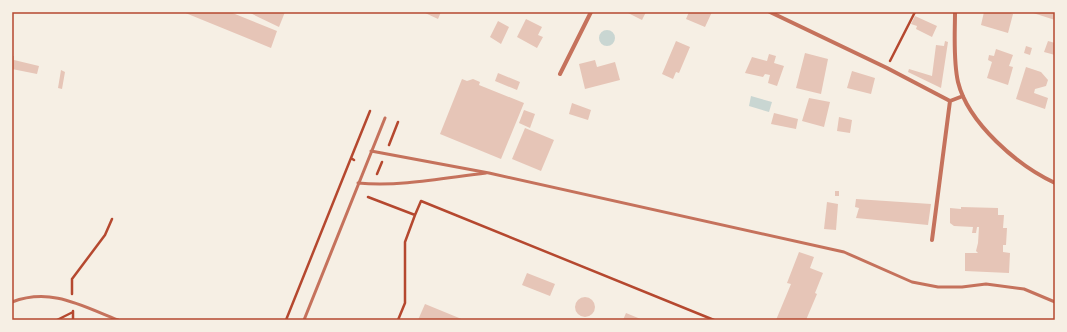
<svg xmlns="http://www.w3.org/2000/svg" width="1067" height="332" font-family="'Space Grotesk',sans-serif">
<style>
.water{fill:#c9d6d2}
.building{fill:#e6c5b7}
.lines{fill:none;stroke-linecap:round;stroke-linejoin:round}
.path{stroke:#b5482f;stroke-width:2.5}
.service{stroke:#c5725c;stroke-width:3}
.minor{stroke:#c5725c;stroke-width:4}
.neatline{fill:none;stroke:#b5482f;stroke-width:1.5}
</style>
<rect width="100%" height="100%" fill="#f6efe4"/>
<path class="water" d="M599 38a8 8 0 1 1 16 0a8 8 0 1 1-16 0Z
M751,96l21,6 -3,10 -20,-6z"/>
<path class="building" d="M183,12h47l47,19 -6,17z
M248,12h37l-6,15z
M423,12h18l-3,7z
M626,12h20l-4,8z
M689,12h23l-7,15 -19,-8z
M984,12h22l7,2 -5,19 -27,-8z
M1030,12h25v8z
M915,16l22,10 -5,11 -16,-8 1,-3 -6,-2z
M526,19l16,8 -4,8 5,2 -6,11 -20,-11z
M498,21l11,6 -8,17 -11,-7z
M676,41l14,6 -11,26 -3,-1 -3,7 -11,-5z
M945,41l3,1 -7,46 -33,-16 1,-3 23,7 4,-31 8,1z
M1048,41l7,2v12l-11,-3z
M1026,46l6,2 -2,7 -6,-2z
M996,49l17,6 -4,11 4,1 -5,18 -21,-7 5,-16 -4,-2 1,-5 5,1z
M805,53l23,6 -7,35 -25,-6z
M769,54l7,2 -2,7 10,3 -7,20 -9,-3 2,-8 -5,-1 -2,3 -18,-4 7,-16 15,4z
M12,56h2v4l25,6 -2,8 -25,-5z
M595,60l2,7 18,-5 5,18 -35,9 -6,-25z
M1026,67l15,5 7,8 -2,6 -11,3 -1,4 14,5 -3,11 -29,-10z
M61,70l4,2 -3,17 -4,-1z
M852,71l23,7 -4,16 -24,-6z
M498,73l22,9 -3,8 -22,-9z
M462,79l5,2 6,-2 7,3 -1,3 45,18 -23,56 -61,-25z
M809,98l21,4 -6,25 -22,-6z
M572,103l19,7 -3,10 -19,-6z
M524,110l11,4 -5,14 -11,-5z
M774,113l24,6 -2,10 -25,-5z
M839,117l13,3 -2,13 -13,-2z
M525,128l29,12 -13,31 -29,-12z
M835,191h4v5h-4z
M856,199l75,5 -3,21 -72,-7 3,-10 -4,-1z
M827,202l11,2 -2,26 -12,-1z
M961,207l37,1v7h6l-1,13h4l-1,17h-3v7l7,1 -1,20 -44,-2v-18h13l-2,-2 2,-8 1,-16h-2l-1,6h-4l1,-6 -19,-1 -4,-3v-15l11,1z
M799,252l15,5 -4,11 13,5 -8,20 2,1 -11,26h-30l15,-36 -4,-1z
M527,273l28,11 -5,12 -28,-11z
M575 307a10 10 0 1 1 20 0a10 10 0 1 1-20 0Z
M425,304l39,16h-46z
M626,313l17,7h-20z"/>
<g class="lines">
<path class="path" d="M890,61l25,-49
M389,145l9,-23
M354,160l-3,-2 19,-47
M377,174l5,-12
M368,197l47,18 6,-14 293,119
M72,294v-15l33,-44 7,-16
M73,311v9
M57,320l16,-8
M286,320l65,-162
M398,320l7,-17v-61l10,-27"/>
<path class="service" d="M371,151l118,22 355,79 68,30 26,5h24l24,-3 38,5 31,13
M358,183c42,4 86,-5 128,-10
M12,302c39,-15 70,4 106,18
M304,320l81,-202"/>
<path class="minor" d="M770,12l117,56 63,33
M955,12c0,22 -2,48 3,70 10,41 60,84 97,101
M560,74l31,-62
M932,240l18,-139 13,-5"/>
</g>
<rect width="1067" height="332" fill="none" stroke="#f6efe4" stroke-width="26"/>
<rect x="13" y="13" width="1041" height="306" class="neatline"/>
</svg>
